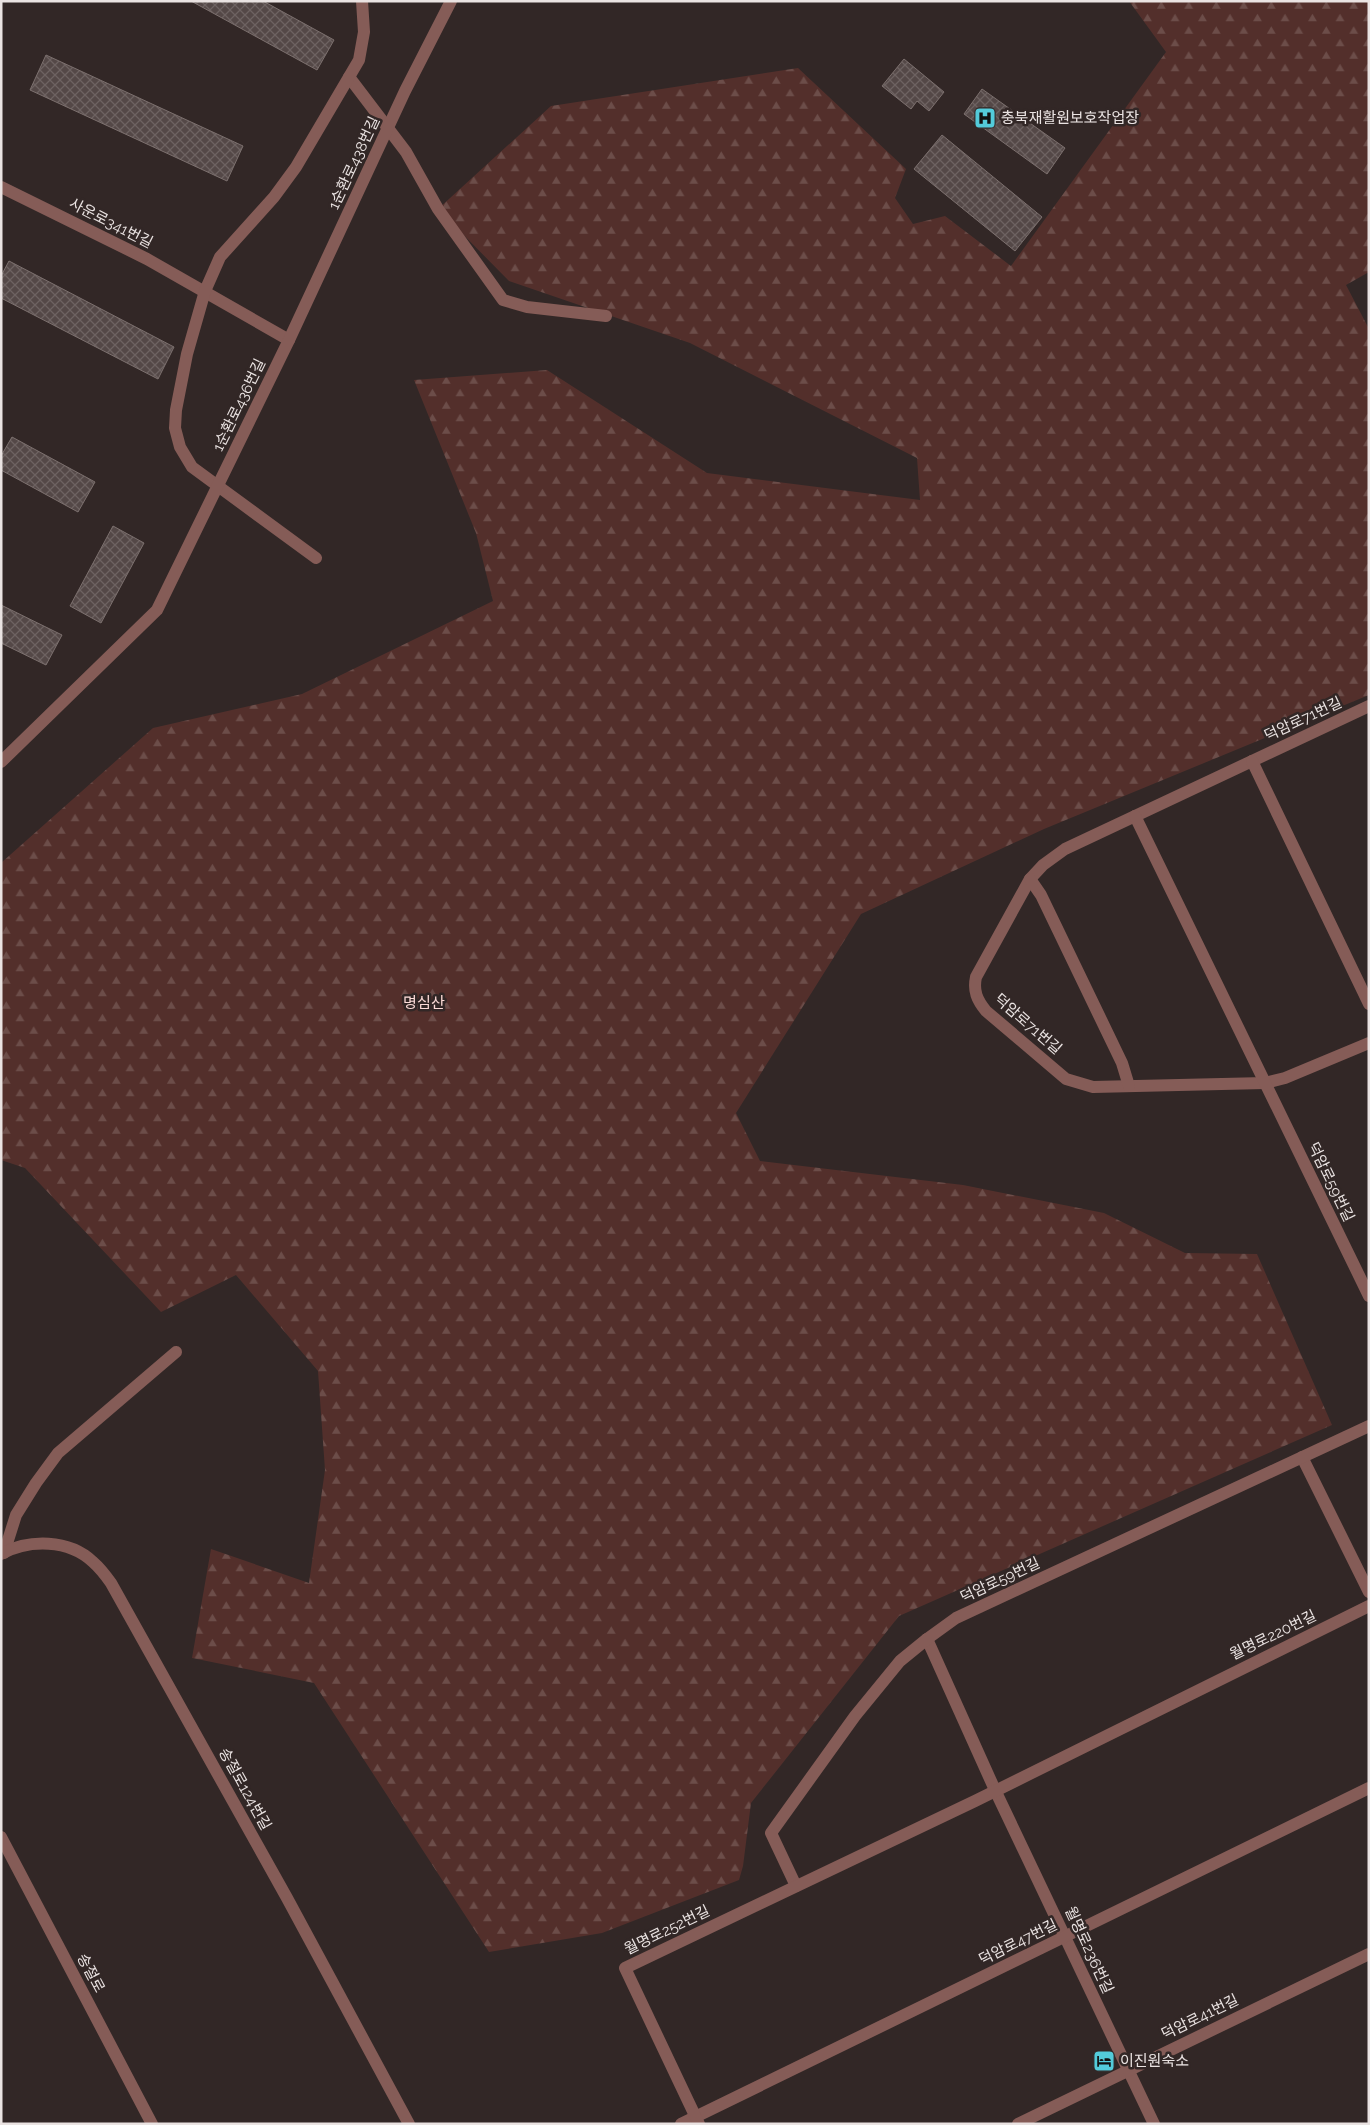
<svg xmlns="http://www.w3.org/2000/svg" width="1370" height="2125" viewBox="0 0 1370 2125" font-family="Raleway,'Noto Sans KR',sans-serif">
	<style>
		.forest { fill: url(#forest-firs) }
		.building { fill: url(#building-cross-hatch); stroke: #7c706e }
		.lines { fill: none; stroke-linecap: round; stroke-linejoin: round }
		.minor { stroke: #855c57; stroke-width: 12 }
		.tertiary { stroke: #855c57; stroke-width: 12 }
		.labels { text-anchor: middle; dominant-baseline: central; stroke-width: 5; stroke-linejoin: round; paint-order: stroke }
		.poi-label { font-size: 15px; fill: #eae3e2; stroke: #322726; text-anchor: start }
		.street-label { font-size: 15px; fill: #eae3e2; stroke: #322726 }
		.park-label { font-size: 15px; fill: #fcdbd7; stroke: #322726 }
	</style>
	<defs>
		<pattern id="forest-firs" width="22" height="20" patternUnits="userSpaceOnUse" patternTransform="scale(1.25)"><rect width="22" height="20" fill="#532f2b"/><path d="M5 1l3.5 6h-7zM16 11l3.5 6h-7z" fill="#6c4d49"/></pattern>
		<pattern id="building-cross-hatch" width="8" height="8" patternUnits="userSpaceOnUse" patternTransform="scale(1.25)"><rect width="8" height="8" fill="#544847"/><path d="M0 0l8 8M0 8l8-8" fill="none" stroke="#6d6261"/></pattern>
	</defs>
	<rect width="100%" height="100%" fill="#322726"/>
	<polygon class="forest" points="1129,1 1369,1 1369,272 1346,285 1369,329 1369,695 1044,829 861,914 736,1113 760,1161 963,1185 1104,1213 1185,1253 1257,1254 1332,1425 899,1616 751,1803 743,1866 739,1880 602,1933 489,1952 314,1683 192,1658 211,1549 309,1583 325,1470 318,1371 236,1275 161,1312 25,1168 1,1160 1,863 153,728 302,694 493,601 476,533 414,380 547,370 707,473 920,500 917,458 690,343 509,281 438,209 551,106 798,68 906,169 895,198 913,224 945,216 1011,266 1166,52"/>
	<g class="building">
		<polygon points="191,1 263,1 334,40 317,70"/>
		<polygon points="46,55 243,146 227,181 30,90"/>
		<polygon points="904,59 944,92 929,111 917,101 911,109 882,86"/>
		<polygon points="982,89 1065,148 1047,174 964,114"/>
		<polygon points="942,135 1042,217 1015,251 914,169"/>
		<polygon points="9,261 174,347 158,379 1,298 1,276"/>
		<polygon points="12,437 95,482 78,512 1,470 1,456"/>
		<polygon points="113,526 144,543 101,623 70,606"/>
		<polygon points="1,605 62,635 46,665 1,643"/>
	</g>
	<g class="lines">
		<g class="minor">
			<polyline points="349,77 406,152 438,209 503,300 527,307 606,316"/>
			<polyline points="1,187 147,259 289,340"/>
			<polyline points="316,558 192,467 180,447 175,428 176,410 187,354 205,291 220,257 274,197 296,167 359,60 364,32 362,1"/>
			<path d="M1369,706L1065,849L1043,865L1030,879L976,977C973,991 977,1000 986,1011L1066,1079L1093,1087L1265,1083L1285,1078L1369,1043"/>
			<polyline points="1252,761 1369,1004"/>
			<polyline points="1,762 157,610 289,340 405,91 451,1"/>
			<polyline points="1135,816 1369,1296"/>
			<polyline points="1030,879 1041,895 1122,1063 1129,1086"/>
			<polyline points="1302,1457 1369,1592"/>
			<polyline points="4,1553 16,1515 36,1483 58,1453 176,1352"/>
			<path d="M1,1554C29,1539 69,1539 93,1562C100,1568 106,1576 111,1583L287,1898L409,2124"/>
			<polyline points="927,1639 995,1790 1154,2124"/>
			<polyline points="796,1886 771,1833 855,1716 900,1661 927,1639 956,1618 1369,1426"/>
			<polyline points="681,2124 1369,1788"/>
			<polyline points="699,2124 625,1968 975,1801 1369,1606"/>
			<polyline points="1018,2124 1369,1954"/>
		</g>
		<polyline class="tertiary" points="1,1837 152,2124"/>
	</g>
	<defs>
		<g id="hospital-square" transform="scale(1.125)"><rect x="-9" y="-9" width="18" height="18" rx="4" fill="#53cbda" stroke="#322726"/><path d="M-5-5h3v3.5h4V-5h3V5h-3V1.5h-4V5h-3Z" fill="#111"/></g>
		<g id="hotel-square" transform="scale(1.125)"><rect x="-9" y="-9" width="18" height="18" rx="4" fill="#53cbda" stroke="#322726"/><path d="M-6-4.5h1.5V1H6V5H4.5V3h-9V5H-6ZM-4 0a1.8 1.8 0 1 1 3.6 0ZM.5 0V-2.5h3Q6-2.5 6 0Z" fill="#111"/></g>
	</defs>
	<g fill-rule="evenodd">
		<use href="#hospital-square" x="985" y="118"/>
		<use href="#hotel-square" x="1104" y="2061"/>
	</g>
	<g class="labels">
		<g class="poi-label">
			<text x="1001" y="118">충북재활원보호작업장</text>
			<text x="1120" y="2061">이진원숙소</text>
		</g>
		<g class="street-label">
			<text transform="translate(354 163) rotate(-65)">1순환로438번길</text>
			<text transform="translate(111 223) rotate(27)">사운로341번길</text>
			<text transform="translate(239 405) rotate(-64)">1순환로436번길</text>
			<text transform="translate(1303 719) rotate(-25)">덕암로71번길</text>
			<text transform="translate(1028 1024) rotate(41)">덕암로71번길</text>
			<text transform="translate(1331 1182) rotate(64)">덕암로59번길</text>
			<text transform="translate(1000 1580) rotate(-25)">덕암로59번길</text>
			<text transform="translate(1273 1635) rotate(-26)">월명로220번길</text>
			<text transform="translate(245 1789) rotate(61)">송절로124번길</text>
			<text transform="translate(667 1930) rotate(-26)">월명로252번길</text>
			<text transform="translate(1018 1942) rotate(-26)">덕암로47번길</text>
			<text transform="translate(1089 1950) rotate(65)">월명로236번길</text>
			<text transform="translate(91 1973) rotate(62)">송절로</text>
			<text transform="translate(1200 2017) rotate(-26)">덕암로41번길</text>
		</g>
		<g class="park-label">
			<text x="424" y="1003">명심산</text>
		</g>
	</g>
	<rect width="1370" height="2125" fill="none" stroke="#eae3e2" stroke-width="5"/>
</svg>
